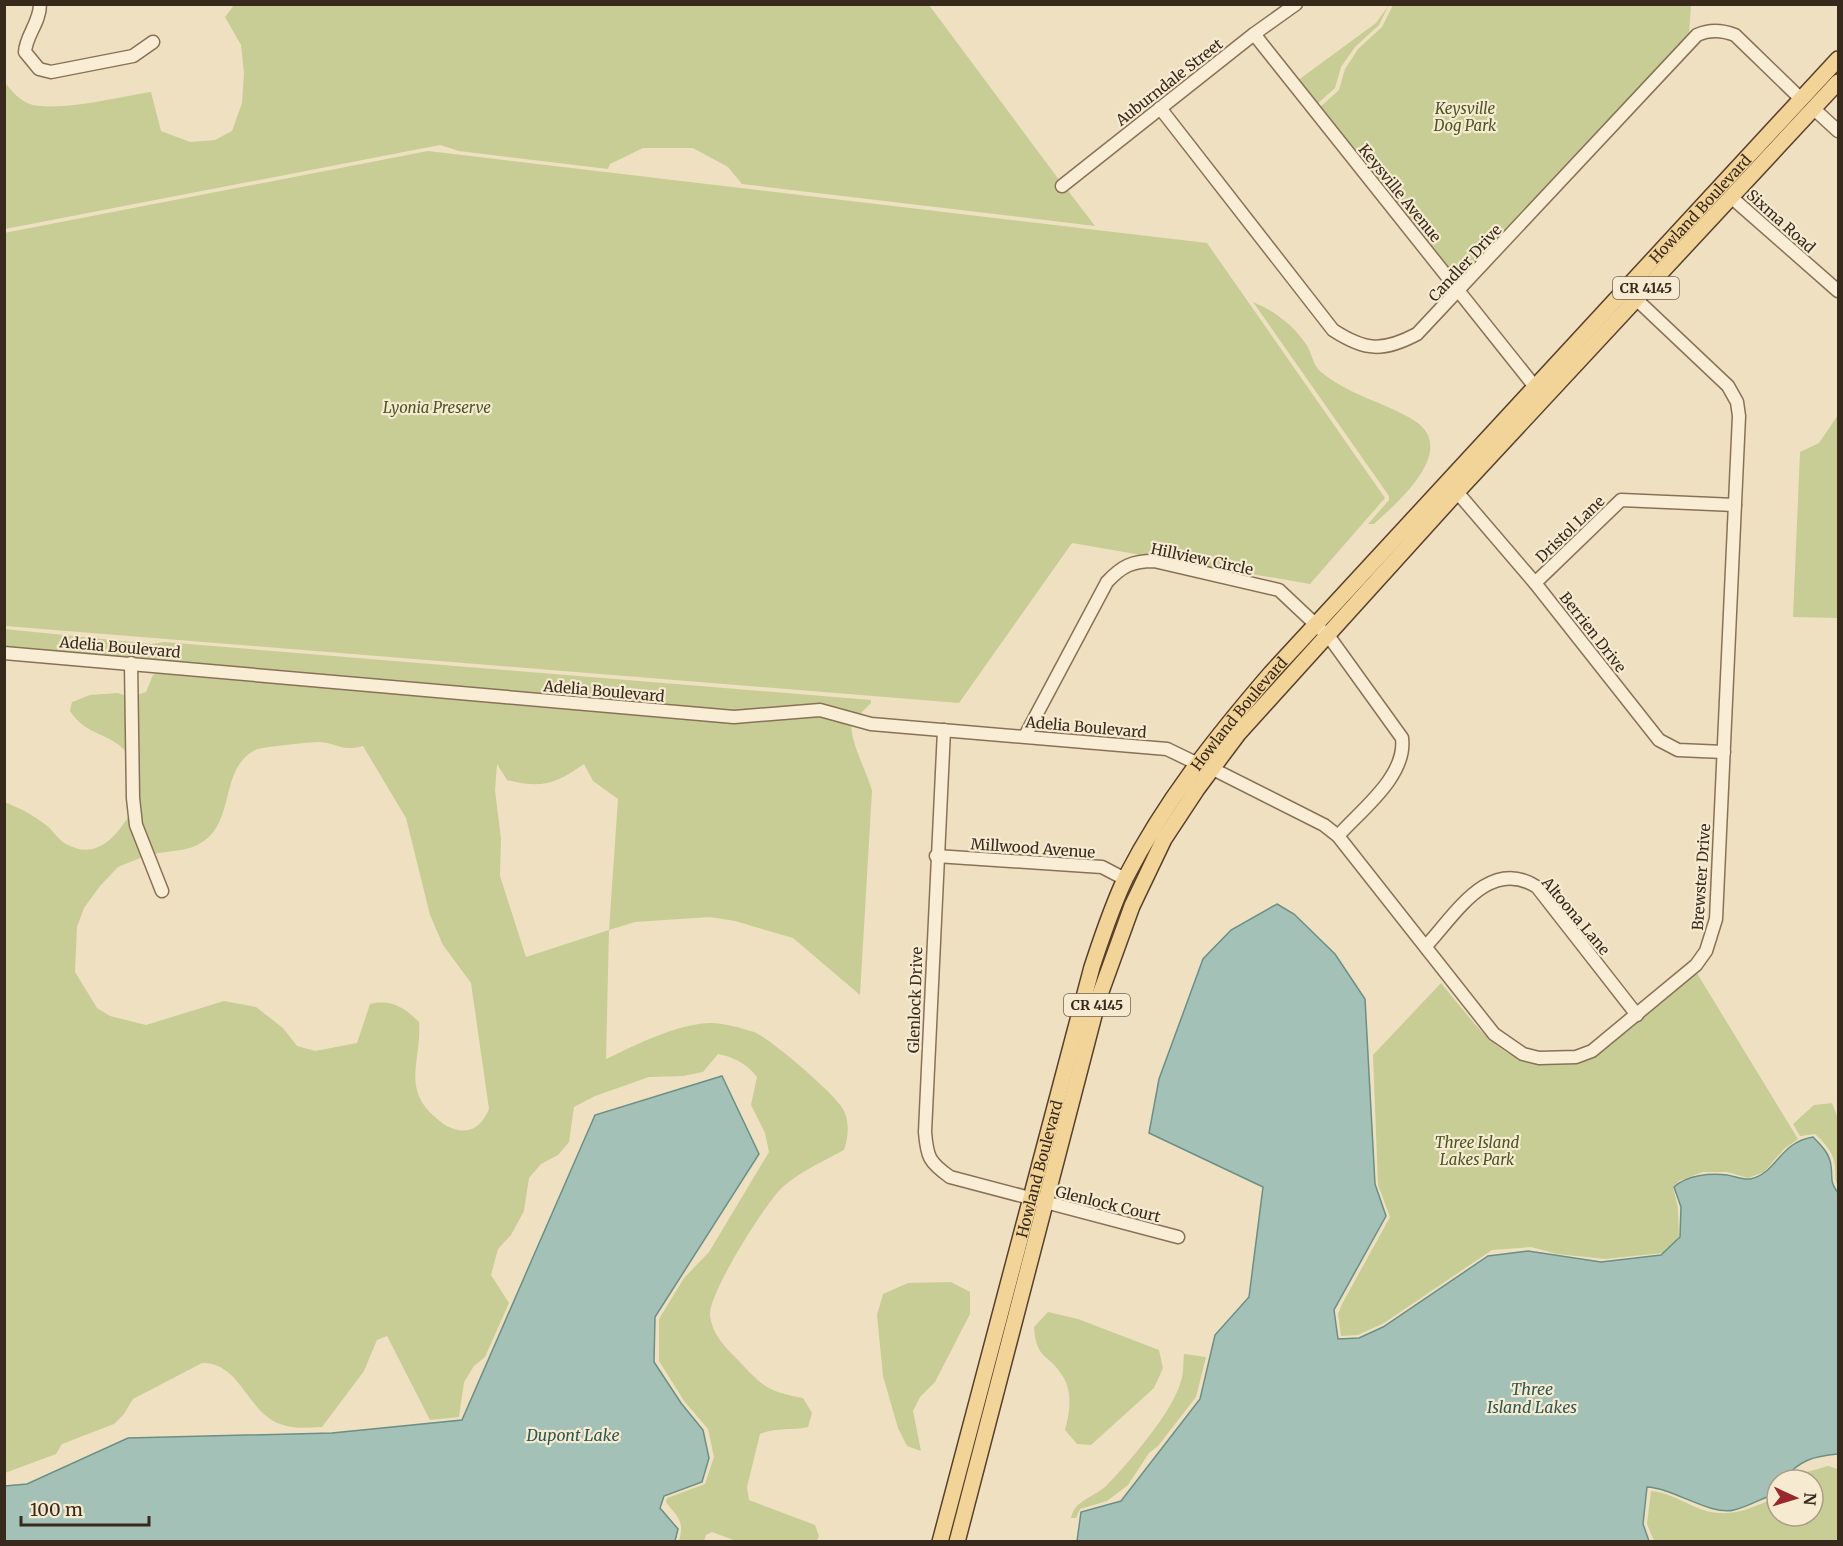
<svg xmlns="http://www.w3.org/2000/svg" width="1843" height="1546" viewBox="0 0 1843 1546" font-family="Merriweather,serif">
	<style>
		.green { fill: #c8cd95; fill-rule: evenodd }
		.water { fill: #a4c1b8; stroke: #6b8f85; stroke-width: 1.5 }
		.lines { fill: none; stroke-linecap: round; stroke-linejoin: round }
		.minor-casing { stroke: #897158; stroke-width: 15 }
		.major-casing { stroke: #563f2d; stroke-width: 18 }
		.minor { stroke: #f9edd5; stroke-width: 12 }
		.major { stroke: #f3d498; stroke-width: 15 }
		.labels { text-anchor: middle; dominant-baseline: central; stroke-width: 4.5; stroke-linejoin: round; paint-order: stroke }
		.shield { fill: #f6ead1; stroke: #716353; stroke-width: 1.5 }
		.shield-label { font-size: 14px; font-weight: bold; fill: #38291d }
		.street-label { font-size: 15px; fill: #38291d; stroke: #f6ead1 }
		.park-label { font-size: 15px; font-style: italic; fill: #495523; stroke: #f6ead1 }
		.water-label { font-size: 16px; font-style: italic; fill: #2c5854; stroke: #f6ead1 }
	</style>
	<rect width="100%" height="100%" fill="#efe0c1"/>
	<g class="green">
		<path d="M234,5H929L1060,181L1055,186L1061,192L1066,188L1095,226L742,184L728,167L693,148H643L610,164L608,169L459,151L440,145L5,229L4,81C11,91 21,102 33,105C65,111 118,97 151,92L161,131L190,142L215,140L232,131L242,103L244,73L241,45L225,17Z"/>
		<polygon points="1389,5 1379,25 1355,47 1341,67 1335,88 1316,105 1297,81 1376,23"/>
		<polygon points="1393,5 1691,5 1689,34 1465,278 1452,277 1318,109 1339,90 1345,69 1358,49 1382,27"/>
		<polygon points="428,151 1207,243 1385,498 1310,584 1072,543 959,703 5,626 4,233"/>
		<path d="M1253,302C1275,311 1293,325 1306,344C1312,353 1313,366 1321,372C1350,396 1385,402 1415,421C1459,450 1397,503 1374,524H1368L1389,500V496Z"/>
		<polygon points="1838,415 1838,618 1793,617 1800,452 1819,443"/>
		<path d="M5,629L152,644L164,642L871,700V703C866,709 855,717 852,724C848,737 869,777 872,791L860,995L793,938L735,921L710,917L635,922L609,930L606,1059C638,1044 674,1025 709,1023C721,1022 742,1028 754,1032C771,1039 830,1090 841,1106C850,1118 849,1136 844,1150C824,1161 803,1170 785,1185C768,1198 708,1294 710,1315C712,1334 725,1347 738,1360C762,1386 768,1392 803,1398L812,1413L808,1427C791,1431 776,1427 760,1434L747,1487L749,1500L815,1525L819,1536L817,1541H736L712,1532L706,1535L704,1541H679C685,1520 677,1517 666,1502L667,1498L705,1484L714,1457L708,1429L684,1401L659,1361V1319L684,1278L709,1252L769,1152L765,1133L751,1105L757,1077C747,1064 734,1057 718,1054L703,1072L683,1076L649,1077L595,1096L574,1107L569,1142L558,1155L541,1164L529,1178L524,1211L511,1235L498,1249L491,1275L509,1303L485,1357L474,1366L464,1382L459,1417L430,1420L387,1336L377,1340L364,1371L322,1427C308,1428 293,1429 280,1424C247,1412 240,1362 202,1363L133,1399L124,1414L114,1424L62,1444L56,1454L5,1473L4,802C20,808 33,815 46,825C53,830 58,840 66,844C96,861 116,837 130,814L145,856L118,867L100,886L84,908L77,927L75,972L97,1008L110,1016L146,1025L224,1001L256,1007L283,1028L297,1046L315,1051L357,1043L370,1004C391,999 404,1007 419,1022C422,1059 401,1088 435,1117C443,1124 448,1128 458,1130C474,1133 483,1123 489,1109L471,983L443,945L430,915L406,818L363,746C340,752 338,743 319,742C311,742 260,747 255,750C217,770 238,828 195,846C184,851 167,851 154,854L141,824L138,798L137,695L146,692L153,675L164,670L5,649ZM497,764L507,780C542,789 555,784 584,764L593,781L618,799L609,930L526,957L500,876L501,839L495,790Z"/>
		<path d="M118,693L127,696L129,755C110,731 88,738 70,711L72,702L90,695Z"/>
		<path d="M1695,970L1798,1139L1784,1149L1764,1172L1748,1178L1727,1172H1703L1679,1181L1673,1187L1678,1208L1679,1238L1663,1253L1605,1259L1557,1254L1531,1247L1492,1250L1384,1323L1358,1335L1341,1336L1338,1314L1342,1304L1390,1217L1378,1185L1373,1055L1441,983C1481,1030 1505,1077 1575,1060Z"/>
		<path d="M1832,1103L1838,1118V1186C1834,1179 1836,1175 1835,1167C1835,1154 1824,1142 1815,1134L1800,1136L1793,1124L1814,1105Z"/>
		<polygon points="951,1282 970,1292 970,1314 935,1382 920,1397 913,1411 921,1451 907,1446 898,1428 883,1376 877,1315 883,1294 908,1283"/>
		<path d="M1048,1312L1078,1319L1159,1350L1163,1368L1154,1388L1091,1445L1077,1444L1065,1430C1070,1412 1073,1391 1062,1375C1048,1353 1036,1360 1034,1327Z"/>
		<path d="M1184,1354L1206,1357L1196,1397L1158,1446L1149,1453L1128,1485L1107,1501L1080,1509L1076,1518H1071C1075,1499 1094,1498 1107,1485C1130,1461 1172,1413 1181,1381C1184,1373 1183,1362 1184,1354Z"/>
		<path d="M1828,1466L1838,1469V1541H1654L1647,1524L1651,1491C1665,1492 1678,1499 1691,1505C1724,1521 1745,1511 1777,1497V1516H1813V1480H1796L1800,1474Z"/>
	</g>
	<g class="water">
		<path d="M1277,904L1294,914L1335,954L1365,999L1375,1184L1386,1216L1334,1310L1338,1339L1359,1338L1383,1327L1488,1256L1528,1251L1601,1262L1661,1255L1680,1237L1681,1207L1674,1187C1687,1175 1710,1173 1727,1175C1734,1176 1742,1180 1750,1179C1778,1173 1778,1143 1813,1137C1821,1145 1830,1154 1831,1166C1833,1180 1829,1180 1838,1193V1454C1815,1456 1798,1460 1784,1480H1777L1774,1494C1761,1499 1747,1507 1734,1510C1711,1516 1673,1488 1647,1487L1643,1524L1649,1541H1077L1081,1512L1121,1501L1200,1399L1215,1335L1249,1297L1263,1187L1149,1133L1159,1079L1203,959L1231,930Z"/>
		<polygon points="722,1076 759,1154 655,1317 654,1362 681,1403 703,1430 709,1458 702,1482 664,1496 660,1508 678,1529 675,1541 5,1541 5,1486 27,1484 128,1438 332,1433 462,1420 595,1115"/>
	</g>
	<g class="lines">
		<g class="minor-casing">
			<g id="minor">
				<path d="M40,4C40,23 26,35 25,52L39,69L51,72L133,56L153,42"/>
				<polyline points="1254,34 1539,392"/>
				<path d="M1160,108L1333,330C1365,351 1383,352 1417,334L1697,35C1710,29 1722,30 1735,35L1801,99"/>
				<polyline points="1814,109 1838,131"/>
				<polyline points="1062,186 1254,34 1296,4"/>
				<polyline points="1731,197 1838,291"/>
				<polyline points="1457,492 1535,583 1659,740 1678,750 1724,752"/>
				<polyline points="1535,583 1621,500 1735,505"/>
				<polyline points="4,653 734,717 820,710 871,724 1167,749 1196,763"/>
				<polyline points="131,663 133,798 136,825 162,891"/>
				<path d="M944,730L925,1132C927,1157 929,1162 950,1177L1178,1237"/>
				<path d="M1025,736L1107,582C1122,566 1132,561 1154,561L1279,590L1330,638L1402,738C1407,776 1361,810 1338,836"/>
				<polyline points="1211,768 1324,825 1338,836 1494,1034 1523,1054 1539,1058 1576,1057 1592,1051 1696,965 1706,951 1716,919 1739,416 1737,402 1728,386 1636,299"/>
				<polyline points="936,856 1102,867 1125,879"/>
				<path d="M1426,946C1455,915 1489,856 1537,887L1637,1015"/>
			</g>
		</g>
		<g class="major-casing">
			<g id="major">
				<path id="s1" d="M940,1542L1092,967C1102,937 1112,906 1126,877C1165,801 1216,737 1271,673L1838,59"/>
				<polyline points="957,1542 1098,1000 1132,906 1164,839 1197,789 1238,734 1457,492 1838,82"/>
			</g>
		</g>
		<use href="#minor" class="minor"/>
		<use href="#major" class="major"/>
	</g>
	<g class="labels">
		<g class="shield">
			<rect x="1613" y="277" width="66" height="22" rx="4.5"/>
			<rect x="1064" y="994" width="66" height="22" rx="4.5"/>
		</g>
		<g class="shield-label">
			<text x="1646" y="288">CR 4145</text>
			<text x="1097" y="1005">CR 4145</text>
		</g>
		<g class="street-label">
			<text transform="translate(1169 82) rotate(-38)">Auburndale Street</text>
			<text transform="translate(1400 193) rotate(51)">Keysville Avenue</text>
			<text stroke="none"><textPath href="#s1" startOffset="1574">Howland Boulevard</textPath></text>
			<text transform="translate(1781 221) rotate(42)">Sixma Road</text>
			<text transform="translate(1465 263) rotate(-47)">Candler Drive</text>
			<text transform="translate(1570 529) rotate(-44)">Dristol Lane</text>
			<text transform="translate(1202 559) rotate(12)">Hillview Circle</text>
			<text transform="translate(1593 632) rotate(52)">Berrien Drive</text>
			<text transform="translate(120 647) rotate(5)">Adelia Boulevard</text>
			<text transform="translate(604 691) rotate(5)">Adelia Boulevard</text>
			<text stroke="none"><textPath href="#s1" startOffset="890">Howland Boulevard</textPath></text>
			<text transform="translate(1086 727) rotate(5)">Adelia Boulevard</text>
			<text transform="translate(1033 848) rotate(4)">Millwood Avenue</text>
			<text transform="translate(1701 877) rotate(-86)">Brewster Drive</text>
			<text transform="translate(1576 916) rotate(50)">Altoona Lane</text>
			<text transform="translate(915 1000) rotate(-88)">Glenlock Drive</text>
			<text stroke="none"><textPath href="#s1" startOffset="386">Howland Boulevard</textPath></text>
			<text transform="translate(1108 1204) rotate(14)">Glenlock Court</text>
		</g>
		<g class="park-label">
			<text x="1465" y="108">Keysville<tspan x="1465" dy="17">Dog Park</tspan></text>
			<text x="437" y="407">Lyonia Preserve</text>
			<text x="1477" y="1142">Three Island<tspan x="1477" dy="17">Lakes Park</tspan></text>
		</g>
		<g class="water-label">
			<text x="1532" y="1389">Three<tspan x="1532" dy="18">Island Lakes</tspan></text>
			<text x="573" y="1435">Dupont Lake</text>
		</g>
	</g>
	<rect width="1843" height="1546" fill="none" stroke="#38291d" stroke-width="12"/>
	<g transform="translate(1795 1498) rotate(94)"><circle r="28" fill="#f6ead1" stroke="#aa9d89" stroke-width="1.5"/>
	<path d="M0-4.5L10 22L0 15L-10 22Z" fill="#99272b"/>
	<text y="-9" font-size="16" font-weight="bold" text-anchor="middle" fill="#38291d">N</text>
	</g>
	<path d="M21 1516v9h128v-9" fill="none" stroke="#38291d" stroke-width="3"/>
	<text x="30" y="1516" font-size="18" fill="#38291d" stroke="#f6ead1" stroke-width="4.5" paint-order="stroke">100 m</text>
</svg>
